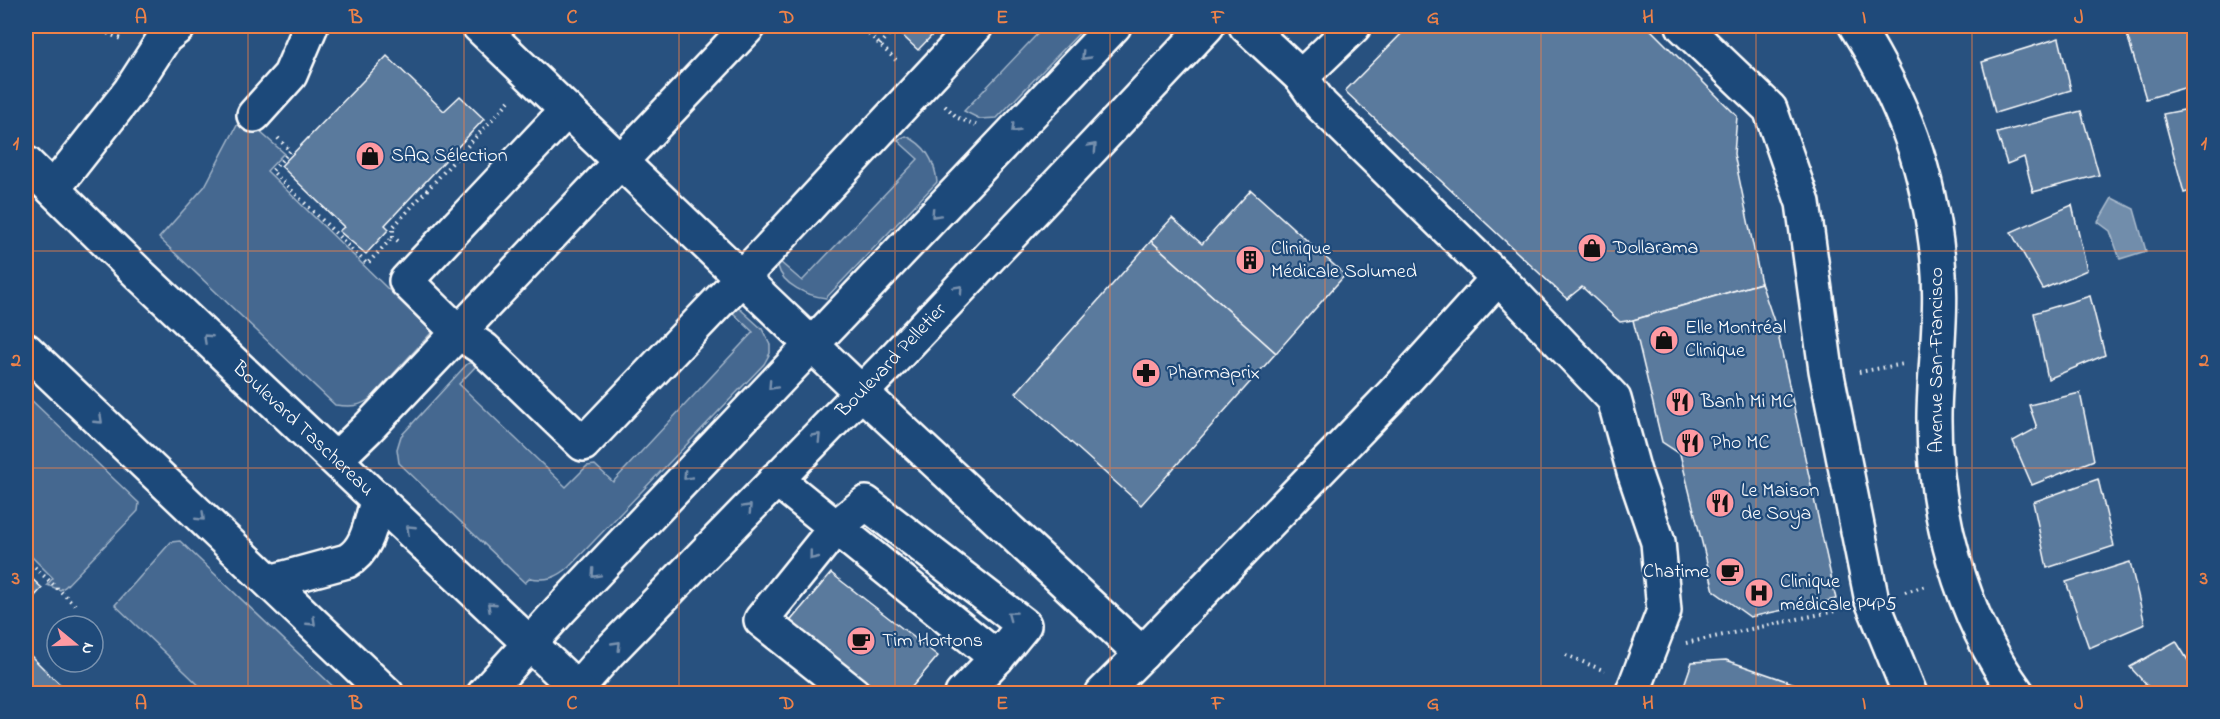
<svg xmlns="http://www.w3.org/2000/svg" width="2220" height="719" viewBox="0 0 2220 719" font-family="'Indie Flower',sans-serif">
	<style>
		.green { fill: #446890; stroke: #a2b4c8; stroke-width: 1.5 }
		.water { fill: #718dab; stroke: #aabbcd; stroke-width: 1.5 }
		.building { fill: #5a7a9d; stroke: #fff; stroke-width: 1.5 }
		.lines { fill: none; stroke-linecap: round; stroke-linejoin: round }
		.minor-casing { stroke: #fff; stroke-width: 38 }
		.major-casing { stroke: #fff; stroke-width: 38 }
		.path { stroke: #fff; stroke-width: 4; stroke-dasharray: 1.5 4.5; stroke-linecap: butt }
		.minor { stroke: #1f4a7a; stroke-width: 33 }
		.major { stroke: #1f4a7a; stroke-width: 33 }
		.oneway { stroke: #7992af }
		.grid { fill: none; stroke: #ee8249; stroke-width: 1.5; stroke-opacity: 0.55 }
		.labels { text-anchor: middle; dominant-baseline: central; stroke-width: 4.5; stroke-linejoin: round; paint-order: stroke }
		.poi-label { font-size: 20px; fill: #fff; stroke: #1f4a7a; text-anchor: start }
		.street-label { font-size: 20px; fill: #fff; stroke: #1f4a7a }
		.neatline { fill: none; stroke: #ee8249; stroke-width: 2 }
		.grid-label { font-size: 20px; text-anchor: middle; font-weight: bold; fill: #ee8249 }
	</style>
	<rect width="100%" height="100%" fill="#28517f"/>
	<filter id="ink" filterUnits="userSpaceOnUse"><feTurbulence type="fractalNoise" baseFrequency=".0167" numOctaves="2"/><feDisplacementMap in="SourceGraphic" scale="12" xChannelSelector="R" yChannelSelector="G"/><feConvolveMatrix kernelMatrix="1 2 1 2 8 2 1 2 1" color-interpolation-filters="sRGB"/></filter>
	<g filter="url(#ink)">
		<g class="green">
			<polygon points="1045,26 1086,26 997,118 980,119 964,111"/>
			<path d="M242,116L284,153L267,171L432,332L372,397C360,407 351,407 335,405L159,238L205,186Z"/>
			<path d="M906,136C926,145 935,162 937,182L826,298C808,296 782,285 778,266L780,262L802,281L918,159L897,140Z"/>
			<path d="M739,308L762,329L770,345V353L764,364L569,567C557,578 546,581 530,578L525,583L399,463L397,449L401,436L467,364L473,361L478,364L459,384L566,487L587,466L595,465L613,482L753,332L732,312Z"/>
			<polygon points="26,395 139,503 138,511 65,587 60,590 47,585 53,578 26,551"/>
			<polygon points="180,541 340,693 207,693 115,605 171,542"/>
		</g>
		<polygon class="water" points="2112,198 2134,209 2146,251 2120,259 2110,231 2098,222"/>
		<g class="building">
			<polygon points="892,26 941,26 918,50"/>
			<polygon points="1409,26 1647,26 1737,116 1734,154 1761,283 1633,320 1620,322 1582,287 1567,299 1345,91"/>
			<polygon points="2152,26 2194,26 2194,48 2192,49 2194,60 2194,85 2146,99 2126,31"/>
			<polygon points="2059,38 2071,90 1995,113 1982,62"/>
			<polygon points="387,56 444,111 460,96 484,119 385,225 389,229 366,254 339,231 344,227 281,166"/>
			<polygon points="2194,108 2194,190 2184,193 2163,114"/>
			<polygon points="2081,111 2099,175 2033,192 2024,157 2007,164 1997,133"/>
			<polygon points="1251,190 1345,275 1276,353 1151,241 1172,218 1202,244"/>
			<polygon points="2072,205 2087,270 2043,289 2011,232"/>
			<polygon points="1151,241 1276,353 1141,505 1016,393"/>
			<polygon points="1761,283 1777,330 1836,599 1750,617 1714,591 1680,454 1662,442 1633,320"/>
			<polygon points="2090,296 2105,355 2048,379 2034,313"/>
			<polygon points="2080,393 2094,460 2032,485 2013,441 2037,428 2029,405"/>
			<polygon points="2098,479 2114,546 2047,568 2033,502"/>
			<polygon points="2130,562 2145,624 2089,648 2066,582"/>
			<polygon points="26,573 42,588 26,606"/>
			<polygon points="831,573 938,656 906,694 869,694 786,626"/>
			<polygon points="2176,641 2194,670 2194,694 2149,694 2153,692 2130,667"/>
			<polygon points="26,651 50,675 71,694 26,694"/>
			<polygon points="1726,660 1824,694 1681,694 1692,662"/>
		</g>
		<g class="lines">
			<g class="minor-casing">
				<g id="minor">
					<polyline points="479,26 861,392 1142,654"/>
					<polyline points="1246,26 1301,77 1321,105 1511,291 1614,399 1634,472 1658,542 1664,611 1632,694"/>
					<polyline points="1683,26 1770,109 1803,203 1826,370 1872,601 1910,694"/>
					<path d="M1856,26C1903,101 1929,170 1938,260C1943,312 1935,362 1934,414C1933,510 1960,615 2018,694"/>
					<polyline points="1301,77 1354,26"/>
					<polyline points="567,110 406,281 458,332 484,349 583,444 768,250 976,26"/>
					<polyline points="254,115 290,75 311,26"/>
					<polyline points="53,189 130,91 165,37 179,26"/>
					<polyline points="336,459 368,428 749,26"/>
					<polyline points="776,479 997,658 962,694"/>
					<polyline points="484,694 560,610 1114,26"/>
					<path id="s1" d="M572,694L608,653L887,366L1207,26"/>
					<polyline points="854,694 761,620 836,527 866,503 1024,625 997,658"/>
					<polyline points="1102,694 1142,654 1392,395 1498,278"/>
				</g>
			</g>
			<g class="major-casing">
				<g id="major">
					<path id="s2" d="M26,163L138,273L583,694"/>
					<polyline points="26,350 387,694"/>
					<path d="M270,582L347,561C369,549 371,520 378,498"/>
				</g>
			</g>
			<g class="path">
				<polyline points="91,26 123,40"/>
				<polyline points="860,26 898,62"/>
				<polyline points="880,45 894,28"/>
				<polyline points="945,106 958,118 976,125"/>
				<polyline points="278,138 290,151 272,171 367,264 393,237"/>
				<polyline points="398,241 393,237 393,227 509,101"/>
				<polyline points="1859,372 1904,364"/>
				<polyline points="26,559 75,605"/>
				<polyline points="1905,592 1926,586"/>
				<polyline points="1686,643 1835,611"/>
				<polyline points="1566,655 1605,671"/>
			</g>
			<use href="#minor" class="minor"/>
			<use href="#major" class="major"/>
		</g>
		<defs><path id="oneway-chevron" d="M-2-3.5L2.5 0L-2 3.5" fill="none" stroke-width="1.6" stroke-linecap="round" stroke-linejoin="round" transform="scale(1.5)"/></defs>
		<g class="oneway">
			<use href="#oneway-chevron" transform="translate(1085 56) rotate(134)"/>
			<use href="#oneway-chevron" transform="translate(1015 129) rotate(134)"/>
			<use href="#oneway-chevron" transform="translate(1093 147) rotate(-47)"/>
			<use href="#oneway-chevron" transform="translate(935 214) rotate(133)"/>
			<use href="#oneway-chevron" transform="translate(959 289) rotate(-47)"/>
			<use href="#oneway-chevron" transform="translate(207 338) rotate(-137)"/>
			<use href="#oneway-chevron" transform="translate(772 386) rotate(133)"/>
			<use href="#oneway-chevron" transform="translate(99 420) rotate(43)"/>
			<use href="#oneway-chevron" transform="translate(817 437) rotate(-46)"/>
			<use href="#oneway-chevron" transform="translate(687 476) rotate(133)"/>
			<use href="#oneway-chevron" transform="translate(748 508) rotate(-46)"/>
			<use href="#oneway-chevron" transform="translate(201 517) rotate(44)"/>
			<use href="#oneway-chevron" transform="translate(410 529) rotate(-136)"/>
			<use href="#oneway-chevron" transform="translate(813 556) rotate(129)"/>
			<use href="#oneway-chevron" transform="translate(595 574) rotate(133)"/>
			<use href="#oneway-chevron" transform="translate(491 606) rotate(-137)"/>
			<use href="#oneway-chevron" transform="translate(1011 615) rotate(-143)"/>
			<use href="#oneway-chevron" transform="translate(312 622) rotate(43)"/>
			<use href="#oneway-chevron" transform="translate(617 645) rotate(-46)"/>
		</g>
	</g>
	<path class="grid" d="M248,26V694M464,26V694M679,26V694M895,26V694M1110,26V694M1325,26V694M1541,26V694M1756,26V694M1972,26V694M26,251H2194M26,468H2194"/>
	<defs>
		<g id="shop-disc" transform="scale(1.5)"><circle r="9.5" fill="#ff9aa2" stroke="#1f4a7a"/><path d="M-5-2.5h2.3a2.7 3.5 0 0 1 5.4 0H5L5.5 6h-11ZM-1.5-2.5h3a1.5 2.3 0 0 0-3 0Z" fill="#111"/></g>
		<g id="building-disc" transform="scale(1.5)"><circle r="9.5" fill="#ff9aa2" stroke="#1f4a7a"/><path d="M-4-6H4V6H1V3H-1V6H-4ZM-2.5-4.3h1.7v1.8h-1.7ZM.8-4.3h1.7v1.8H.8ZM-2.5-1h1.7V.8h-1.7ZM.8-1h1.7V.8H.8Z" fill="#111"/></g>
		<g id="pharmacy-disc" transform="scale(1.5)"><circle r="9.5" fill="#ff9aa2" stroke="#1f4a7a"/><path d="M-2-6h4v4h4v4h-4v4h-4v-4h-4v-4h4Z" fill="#111"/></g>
		<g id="restaurant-disc" transform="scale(1.5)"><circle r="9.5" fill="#ff9aa2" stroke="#1f4a7a"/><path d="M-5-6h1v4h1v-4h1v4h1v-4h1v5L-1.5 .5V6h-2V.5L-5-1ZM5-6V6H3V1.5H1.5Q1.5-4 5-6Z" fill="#111"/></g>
		<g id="cafe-disc" transform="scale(1.5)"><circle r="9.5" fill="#ff9aa2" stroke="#1f4a7a"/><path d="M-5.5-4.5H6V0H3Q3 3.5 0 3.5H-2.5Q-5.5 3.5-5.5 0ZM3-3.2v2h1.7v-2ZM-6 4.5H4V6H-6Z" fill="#111"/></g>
		<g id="hospital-disc" transform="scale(1.5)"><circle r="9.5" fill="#ff9aa2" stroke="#1f4a7a"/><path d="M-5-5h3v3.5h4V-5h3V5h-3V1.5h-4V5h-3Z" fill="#111"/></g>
	</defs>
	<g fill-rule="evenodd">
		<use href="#shop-disc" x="370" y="156"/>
		<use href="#shop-disc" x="1592" y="248"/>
		<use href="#building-disc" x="1250" y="260"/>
		<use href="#shop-disc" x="1664" y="340"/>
		<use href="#pharmacy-disc" x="1146" y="373"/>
		<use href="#restaurant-disc" x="1680" y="402"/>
		<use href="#restaurant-disc" x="1690" y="443"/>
		<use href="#restaurant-disc" x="1720" y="503"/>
		<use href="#cafe-disc" x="1730" y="572"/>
		<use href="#hospital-disc" x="1759" y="593"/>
		<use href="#cafe-disc" x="861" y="641"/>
	</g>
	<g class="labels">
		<g class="poi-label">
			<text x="391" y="156">SAQ Sélection</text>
			<text x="1613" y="248">Dollarama</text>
			<text x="1271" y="249">Clinique<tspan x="1271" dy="23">Médicale Solumed</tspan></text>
			<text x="1685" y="328">Elle Montréal<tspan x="1685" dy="23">Clinique</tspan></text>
			<text x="1167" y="373">Pharmaprix</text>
			<text x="1701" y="402">Banh Mi MC</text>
			<text x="1711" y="443">Pho MC</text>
			<text x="1741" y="491">Le Maison<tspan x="1741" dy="23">de Soya</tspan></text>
			<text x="1709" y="572" text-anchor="end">Chatime</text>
			<text x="1780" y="582">Clinique<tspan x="1780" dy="23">médicale P4P5</tspan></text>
			<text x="882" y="641">Tim Hortons</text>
		</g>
		<g class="street-label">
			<text stroke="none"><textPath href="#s1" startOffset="462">Boulevard Pelletier</textPath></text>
			<text transform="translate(1937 360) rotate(-90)">Avenue San-Francisco</text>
			<text stroke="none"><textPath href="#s2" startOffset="384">Boulevard Taschereau</textPath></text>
		</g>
	</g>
	<rect width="2220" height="719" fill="none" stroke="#1f4a7a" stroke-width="66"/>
	<g transform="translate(75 644) rotate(109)"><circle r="28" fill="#1f4a7a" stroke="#7992af" stroke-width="1.5"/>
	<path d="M0-4.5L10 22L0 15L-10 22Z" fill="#ff9aa2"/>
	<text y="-9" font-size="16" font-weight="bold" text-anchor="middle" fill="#ffffff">N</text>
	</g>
	<rect x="33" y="33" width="2154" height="653" class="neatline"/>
	<g class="grid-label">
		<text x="141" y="23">A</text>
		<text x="356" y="23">B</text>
		<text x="572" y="23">C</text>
		<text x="787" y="23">D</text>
		<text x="1002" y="23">E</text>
		<text x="1218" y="23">F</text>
		<text x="1433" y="23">G</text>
		<text x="1648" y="23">H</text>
		<text x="1864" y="23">I</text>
		<text x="2079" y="23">J</text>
		<text x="16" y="149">1</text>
		<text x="2204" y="149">1</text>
		<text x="16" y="366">2</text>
		<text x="2204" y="366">2</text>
		<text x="16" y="584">3</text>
		<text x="2204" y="584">3</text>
		<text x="141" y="709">A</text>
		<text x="356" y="709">B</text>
		<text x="572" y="709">C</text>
		<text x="787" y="709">D</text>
		<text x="1002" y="709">E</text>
		<text x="1218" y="709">F</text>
		<text x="1433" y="709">G</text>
		<text x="1648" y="709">H</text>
		<text x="1864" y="709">I</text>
		<text x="2079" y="709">J</text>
	</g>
</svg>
